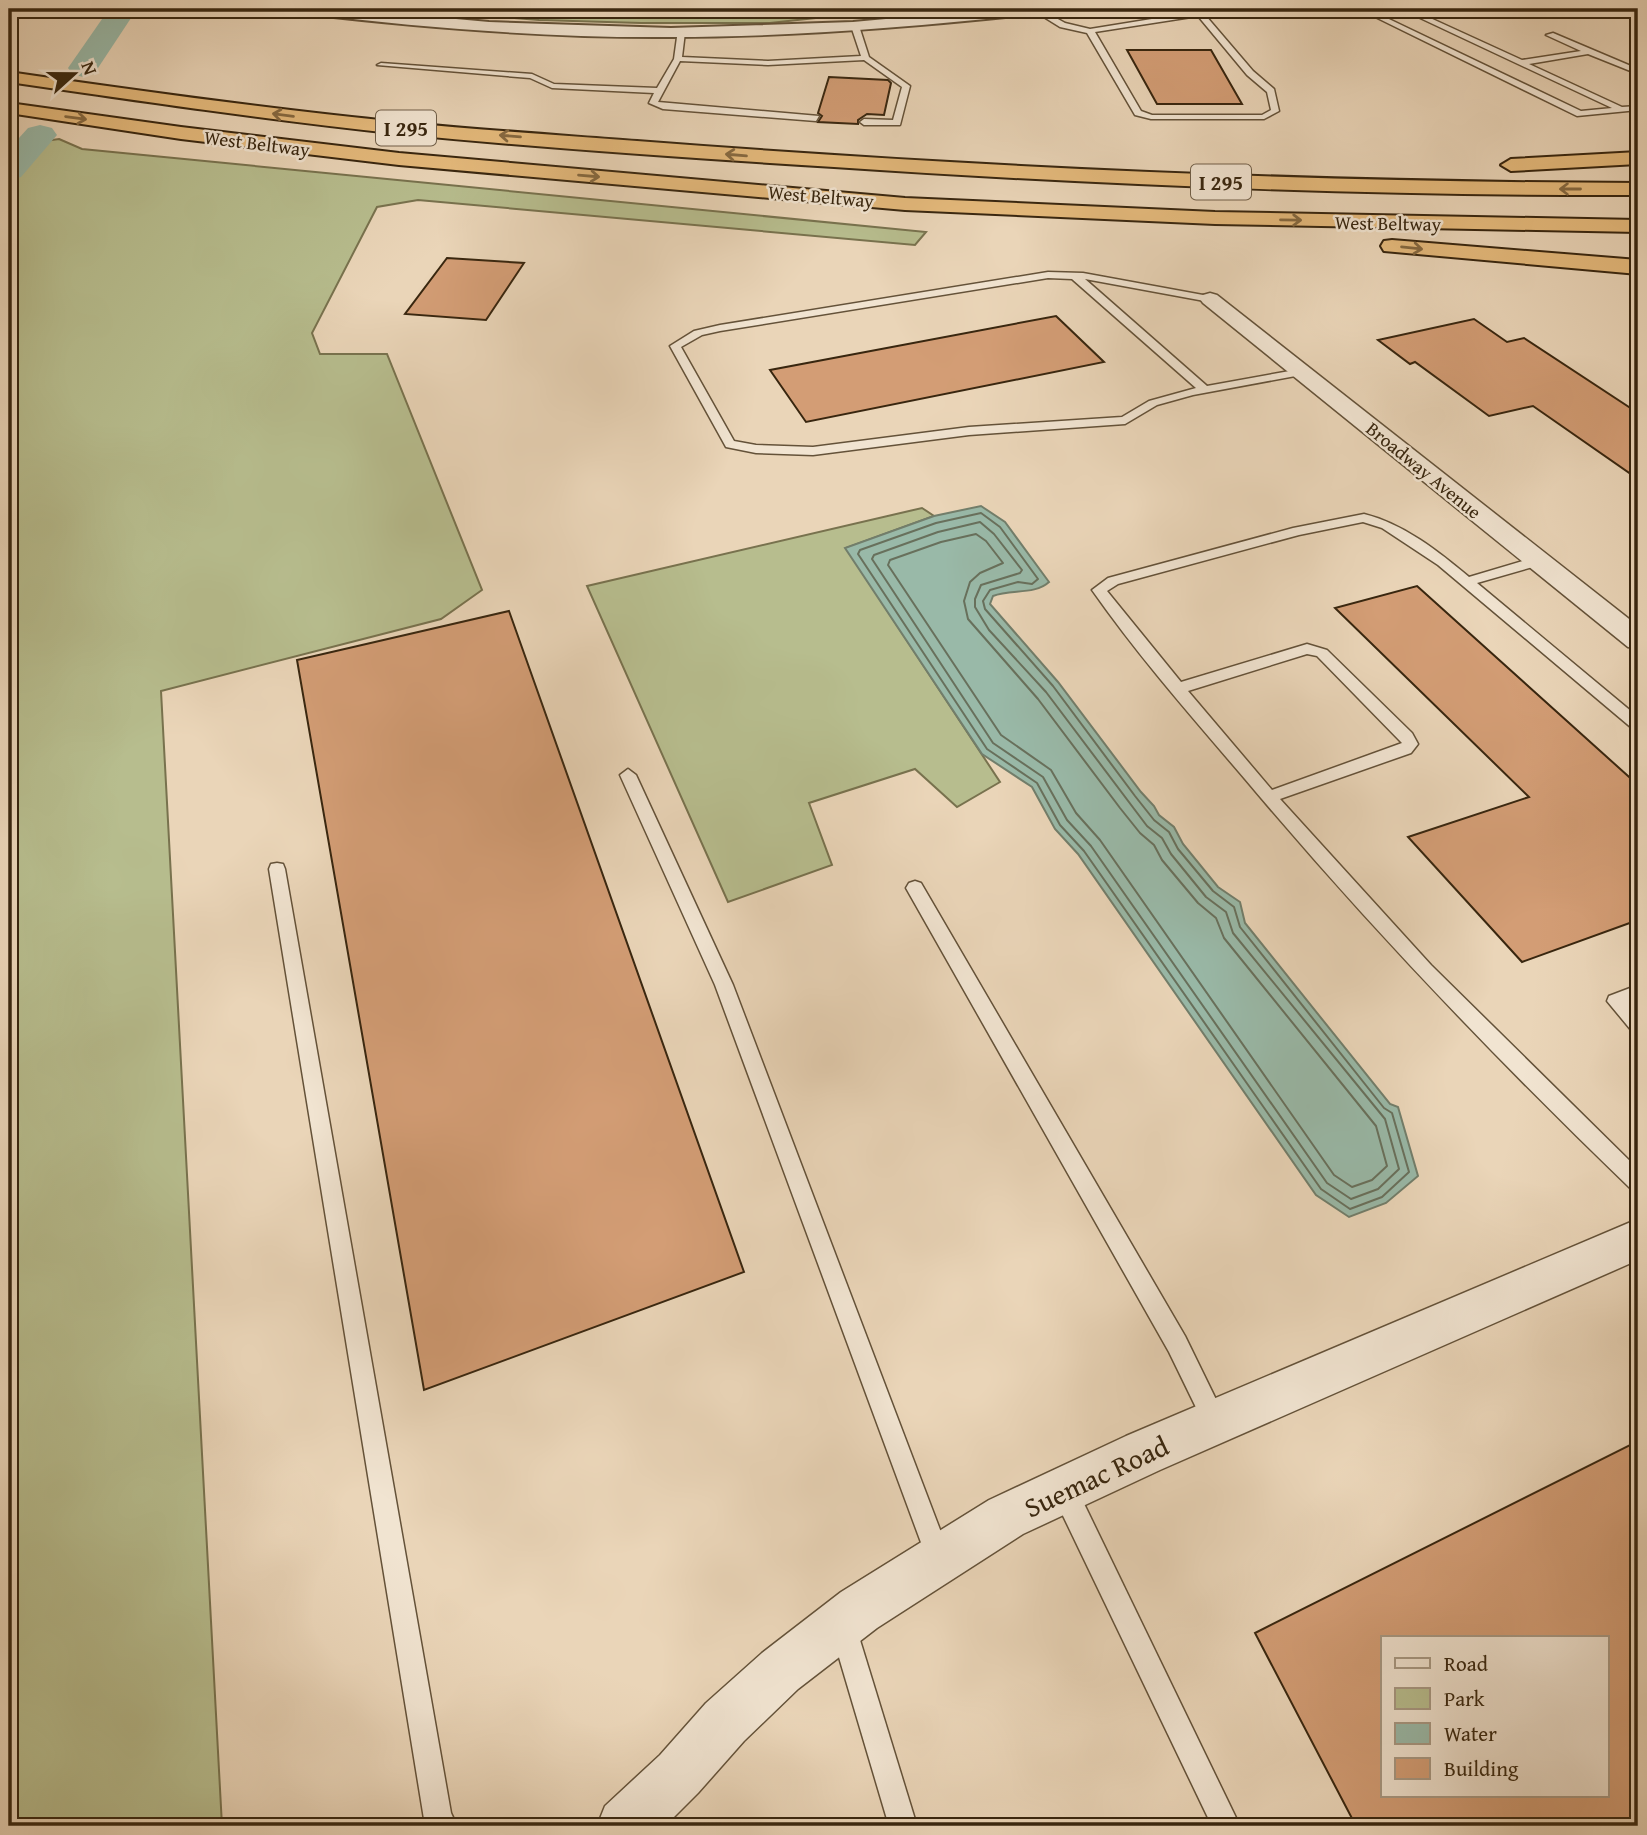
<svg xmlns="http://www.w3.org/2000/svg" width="1647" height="1835" viewBox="0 0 1647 1835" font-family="'Gentium Book Plus',serif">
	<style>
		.green { fill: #b7bd8e; stroke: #78724e; stroke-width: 2 }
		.water { fill: #99b9a8; stroke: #727e6b; stroke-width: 2 }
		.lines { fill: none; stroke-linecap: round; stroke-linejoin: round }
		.shore { stroke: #68705c; stroke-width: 2 }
		.river { fill: #99b9a8; fill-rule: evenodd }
		.building { fill: #d39d75; stroke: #38260f; stroke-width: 2; fill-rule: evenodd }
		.service-casing { stroke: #645239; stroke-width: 3 }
		.minor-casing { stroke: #645239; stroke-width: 3 }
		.tertiary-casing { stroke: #645239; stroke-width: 4 }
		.motorway-casing { stroke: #38260f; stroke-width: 4 }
		.service { fill: #f1e4d1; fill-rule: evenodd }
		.minor { fill: #f1e4d1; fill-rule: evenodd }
		.tertiary { fill: #f1e4d1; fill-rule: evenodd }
		.motorway { fill: #e5ba7c; fill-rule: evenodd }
		.oneway { stroke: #866940 }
		.labels { text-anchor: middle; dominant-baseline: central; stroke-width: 5; stroke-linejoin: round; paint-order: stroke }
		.far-street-label { font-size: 19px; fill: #38260f; stroke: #f1e4d1 }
		.shield { fill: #f1e4d1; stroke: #705f49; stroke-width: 2 }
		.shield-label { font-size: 21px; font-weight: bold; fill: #38260f }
		.near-street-label { font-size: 28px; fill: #38260f; stroke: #f1e4d1 }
	</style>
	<rect width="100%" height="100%" fill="#ead5b8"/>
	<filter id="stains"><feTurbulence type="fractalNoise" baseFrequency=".00286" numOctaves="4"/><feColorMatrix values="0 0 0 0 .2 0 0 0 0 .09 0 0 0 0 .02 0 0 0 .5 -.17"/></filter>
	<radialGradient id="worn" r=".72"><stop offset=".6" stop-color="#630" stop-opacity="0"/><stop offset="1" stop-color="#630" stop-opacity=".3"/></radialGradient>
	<g class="green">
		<polygon points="397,9 844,9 852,14 770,23 641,23 539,20"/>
		<polygon points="59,139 82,149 926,232 915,245 418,200 377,207 312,333 320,354 387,354 482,590 441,619 161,691 222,1826 9,1826 9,146"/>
		<polygon points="922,508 934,516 846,548 1000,782 957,807 915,769 809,803 832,865 728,902 587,586"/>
	</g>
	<path class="water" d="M981,506L1005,522L1049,582C1035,595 1011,589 993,596L990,604L1058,682L1141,792L1154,806L1159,815L1174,827L1183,844L1218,887L1240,902L1245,923L1390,1104L1398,1107L1418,1176L1386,1203L1349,1217L1316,1195L1078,854L1055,829L1032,787L982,754L845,548L934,516Z"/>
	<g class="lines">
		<g class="shore">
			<polygon points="981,513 1000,527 1038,579 1032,584 1018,582 990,590 983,601 985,609 1053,686 1135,796 1154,820 1169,832 1178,849 1213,891 1234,907 1240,927 1384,1108 1392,1113 1409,1172 1382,1197 1350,1209 1321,1189 1084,851 1060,825 1037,783 987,749 858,554 860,550 936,523"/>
			<polygon points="980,522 994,534 1022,570 1020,573 981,585 975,599 975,607 989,630 1046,692 1147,826 1162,838 1171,854 1206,897 1226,912 1233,933 1385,1119 1399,1169 1378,1189 1351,1199 1327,1183 1091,846 1067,820 1043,777 993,743 872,559 874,555 938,532"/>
			<polygon points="976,534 986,541 1003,563 980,573 970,582 964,601 968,619 1038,699 1120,808 1140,833 1154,845 1162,860 1198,903 1216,918 1224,938 1376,1126 1387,1166 1372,1180 1352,1187 1334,1175 1100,840 1076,813 1051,770 1001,735 888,565 890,560 941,542"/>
		</g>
		<g class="river">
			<polygon points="109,9 137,9 94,74 83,77 72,74 68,68"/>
			<polygon points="40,125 52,128 57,135 21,177 9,180 9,149 28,128"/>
		</g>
	</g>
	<g class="building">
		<polygon points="1127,50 1211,50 1242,104 1157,104"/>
		<polygon points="829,77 888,80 891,83 884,115 867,114 858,120 858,124 818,122 822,116 818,113"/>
		<polygon points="447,258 524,263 486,320 405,314"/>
		<polygon points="1056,316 1104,362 806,422 770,370"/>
		<polygon points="1474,319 1507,342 1524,338 1638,413 1638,479 1533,406 1489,416 1415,362 1410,364 1378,340"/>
		<polygon points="1417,586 1638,785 1638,920 1522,962 1408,837 1529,797 1335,608"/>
		<polygon points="509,611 744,1272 424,1390 297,660"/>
		<path d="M1638,1441V1826H1356L1255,1633ZM1383,1637H1607V1795H1383Z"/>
	</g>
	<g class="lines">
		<g class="service-casing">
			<g id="service">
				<polygon points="895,9 901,9 911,24 905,24"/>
				<path d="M1031,9H1040L1065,23L1090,29L1195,12L1193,9H1200L1253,71L1274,89L1279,111L1264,119H1151L1135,115L1087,33L1060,27ZM1198,16L1247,75L1267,92L1271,110L1262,115H1152L1141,111L1095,32Z"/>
				<polygon points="1359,9 1368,9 1581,111 1612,108 1401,9 1410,9 1420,14 1473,9 1428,17 1522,60 1581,51 1546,35 1553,33 1638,69 1638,74 1588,54 1529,64 1622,107 1638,106 1638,110 1577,116"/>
				<polygon points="855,24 859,26 869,57 910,86 900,125 864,125 860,122 864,119 893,120 902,87 864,60 768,65 680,61 658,102 819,116 816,121 663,109 649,103 654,93 552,88 530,78 377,65 381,63 532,74 554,84 657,88 674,59 678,30 685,32 682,57 768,61 861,56 851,26"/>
				<path d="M1048,272L1083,273L1214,297L1215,299L1210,302L1085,279L1207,386L1301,369L1307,372L1301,375L1193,395L1157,405L1125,424L969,435L813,455L756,453L726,447L670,346L694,331L720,325ZM1048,278L1072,279L1196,388L1149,401L1122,417L969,427L813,447L756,445L734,441L681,347L702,335L720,331Z"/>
				<path d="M1364,514C1404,524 1438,551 1469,577L1533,558H1543V564L1477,583L1638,717V730L1633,729L1438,565L1382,528L1363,522L1299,535L1118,584L1107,591L1181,682L1307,644L1327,650L1412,733L1418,744L1411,753L1280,799L1431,965L1638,1169V1191L1631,1189C1495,1058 1366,923 1245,779C1192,717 1139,657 1092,590L1108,578L1293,528ZM1307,654L1317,656L1402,743L1272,790L1188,691Z"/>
				<polygon points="628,769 636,775 733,985 950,1556 947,1565 938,1568 929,1565 926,1556 715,985 620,775"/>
				<polygon points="277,863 283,864 285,869 451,1813 457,1826 427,1826 424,1819 269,869 271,864"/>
				<polygon points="915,881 921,883 1185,1336 1227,1422 1223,1430 1215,1434 1207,1430 1169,1352 906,888 909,883"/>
				<polygon points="1638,985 1638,1001 1630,1004 1638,1012 1638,1032 1631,1030 1607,1001 1609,996"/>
				<polygon points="1064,1478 1073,1481 1240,1826 1212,1826 1055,1499 1052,1490 1055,1481"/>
				<polygon points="843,1614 852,1618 856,1627 917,1826 889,1826 830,1627 834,1618"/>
			</g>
		</g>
		<g class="minor-casing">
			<g id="minor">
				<polygon points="1210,293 1217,295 1638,626 1638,649 1628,647 1203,303 1200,299 1203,295"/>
				<polygon points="1638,1219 1638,1260 1160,1470 1023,1534 877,1628 798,1689 744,1741 698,1793 665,1826 597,1826 605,1806 660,1755 706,1703 762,1653 841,1592 989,1500 1126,1436"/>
			</g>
		</g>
		<g class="tertiary-casing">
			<path id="tertiary" d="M299,9H346L489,22L671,28L853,22L995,9H1043L1035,14C914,27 793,37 671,37C549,38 428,28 307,14Z"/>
		</g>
		<g class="motorway-casing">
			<g id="motorway">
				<path d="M9,72C139,91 269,109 400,122C479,130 558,135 637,141C970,167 1304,182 1638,183V195C1370,196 1102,185 834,167C689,158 544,148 400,134C269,120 139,101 9,82Z"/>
				<polygon points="9,103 181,127 399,153 905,198 1215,212 1638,220 1638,232 1215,224 905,210 399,165 181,139 9,113"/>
				<polygon points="1638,152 1638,164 1511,171 1501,165 1511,159"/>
				<polygon points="1392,240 1638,260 1638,274 1384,251 1381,246 1384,241"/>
			</g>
		</g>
		<use href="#service" class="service"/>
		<use href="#minor" class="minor"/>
		<use href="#tertiary" class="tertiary"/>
		<use href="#motorway" class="motorway"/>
	</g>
	<defs><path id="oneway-shaft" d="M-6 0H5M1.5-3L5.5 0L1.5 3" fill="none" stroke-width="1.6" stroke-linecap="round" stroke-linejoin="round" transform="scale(1.75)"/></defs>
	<g class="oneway">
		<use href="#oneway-shaft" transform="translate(283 115) rotate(-173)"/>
		<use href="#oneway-shaft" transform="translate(76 118) rotate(8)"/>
		<use href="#oneway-shaft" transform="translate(510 136) rotate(-175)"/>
		<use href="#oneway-shaft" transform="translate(736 155) rotate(-175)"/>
		<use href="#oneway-shaft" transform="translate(589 176) rotate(5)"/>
		<use href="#oneway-shaft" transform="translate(1570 189) rotate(180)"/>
		<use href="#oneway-shaft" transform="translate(1291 220) rotate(1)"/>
		<use href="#oneway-shaft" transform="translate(1412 248) rotate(6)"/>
	</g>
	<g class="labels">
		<g class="far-street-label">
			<text transform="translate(257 143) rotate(7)">West Beltway</text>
			<text transform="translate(821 196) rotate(5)">West Beltway</text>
			<text transform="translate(1388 223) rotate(1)">West Beltway</text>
			<text transform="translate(1424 470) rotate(39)">Broadway Avenue</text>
		</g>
		<g class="shield">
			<rect x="376" y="110.5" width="60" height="35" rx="5"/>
			<rect x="1191" y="164.5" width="60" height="35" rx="5"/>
		</g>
		<g class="shield-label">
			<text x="406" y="128">I 295</text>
			<text x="1221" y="182">I 295</text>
		</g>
		<g class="near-street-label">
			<text transform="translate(1096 1476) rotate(-25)">Suemac Road</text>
		</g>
	</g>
	<rect width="1647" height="1835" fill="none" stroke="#ead5b8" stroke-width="35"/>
	<rect x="10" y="10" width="1626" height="1814" fill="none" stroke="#38260f" stroke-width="3.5"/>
	<rect x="18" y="18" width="1612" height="1800" fill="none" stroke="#38260f" stroke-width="2"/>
	<rect x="1381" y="1636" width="228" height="161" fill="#f1e4d1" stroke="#a79883" stroke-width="2"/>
	<rect x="1395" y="1658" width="35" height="10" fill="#f1e4d1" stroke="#a79883" stroke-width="2"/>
	<text x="1444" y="1671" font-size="21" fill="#38260f">Road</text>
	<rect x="1395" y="1688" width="35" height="21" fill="#b7bd8e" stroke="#a79883" stroke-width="2"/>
	<text x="1444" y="1706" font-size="21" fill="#38260f">Park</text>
	<rect x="1395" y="1723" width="35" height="21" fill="#99b9a8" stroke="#a79883" stroke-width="2"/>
	<text x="1444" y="1741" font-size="21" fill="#38260f">Water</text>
	<rect x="1395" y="1758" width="35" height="21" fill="#d39d75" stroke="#a79883" stroke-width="2"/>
	<text x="1444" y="1776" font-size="21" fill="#38260f">Building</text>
	<g transform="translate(74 74) rotate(69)" stroke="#f1e4d1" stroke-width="5" paint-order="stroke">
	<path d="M0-5L12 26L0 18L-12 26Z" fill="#38260f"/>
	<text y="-10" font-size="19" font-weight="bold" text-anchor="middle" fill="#38260f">N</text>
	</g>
	<rect width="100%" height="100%" filter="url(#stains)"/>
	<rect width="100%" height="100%" fill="url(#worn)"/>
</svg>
